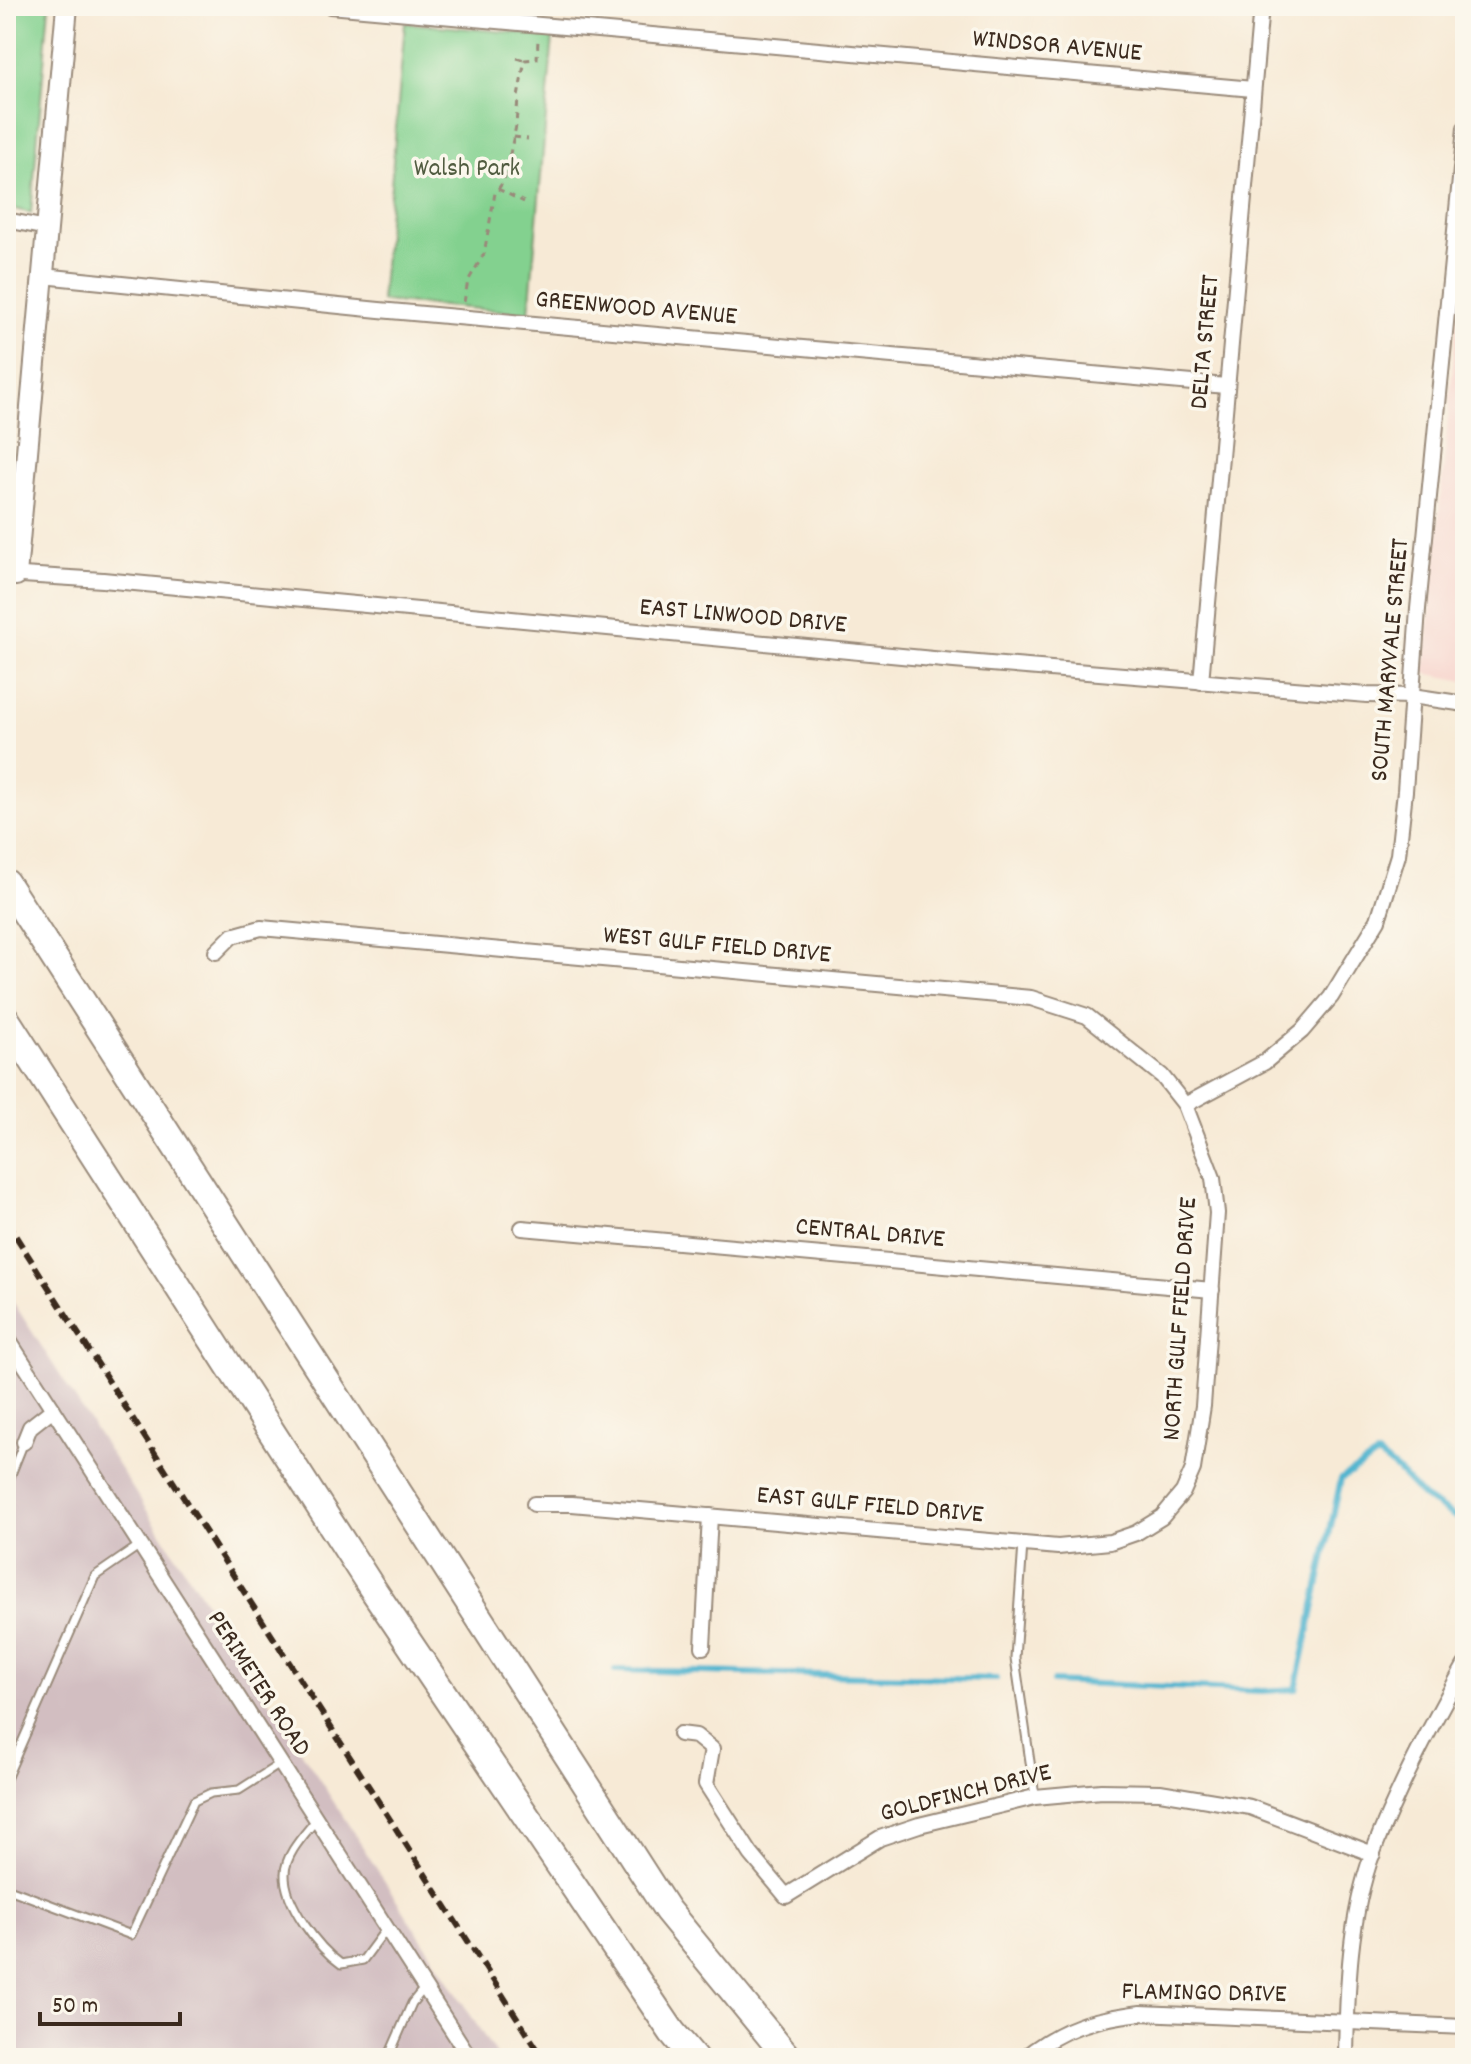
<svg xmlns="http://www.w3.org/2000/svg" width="1471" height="2064" viewBox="0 0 1471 2064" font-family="Dekko,sans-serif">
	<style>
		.built { fill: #f7d0c9 }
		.industrial { fill: #d2bec1 }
		.green { fill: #83d18f; stroke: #5f7e56; stroke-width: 2 }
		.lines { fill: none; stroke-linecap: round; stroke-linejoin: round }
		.stream { stroke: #50b4cf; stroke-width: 6 }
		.lane-casing { stroke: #998a7a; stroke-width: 11 }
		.street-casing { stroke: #998a7a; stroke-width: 18 }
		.secondary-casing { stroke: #998a7a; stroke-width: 24 }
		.highway-casing { stroke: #998a7a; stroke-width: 30 }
		.path { stroke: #998a7a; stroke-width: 3; stroke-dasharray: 6 6; stroke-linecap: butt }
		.lane { stroke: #fff; stroke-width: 7 }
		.street { stroke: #fff; stroke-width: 14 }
		.secondary { stroke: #fff; stroke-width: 20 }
		.highway { stroke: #fff; stroke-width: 26 }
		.rail { stroke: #3b2a1e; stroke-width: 6; stroke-dasharray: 12 6; stroke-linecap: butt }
		.labels { text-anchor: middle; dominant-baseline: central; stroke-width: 7; stroke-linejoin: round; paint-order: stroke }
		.street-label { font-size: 26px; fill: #3b2a1e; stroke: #fbf7ec }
		.park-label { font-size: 26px; fill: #515c40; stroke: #fbf7ec }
	</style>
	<rect width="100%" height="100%" fill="#fbf7ec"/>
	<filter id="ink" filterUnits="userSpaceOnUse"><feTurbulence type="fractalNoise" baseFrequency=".0125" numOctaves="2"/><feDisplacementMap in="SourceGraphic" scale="16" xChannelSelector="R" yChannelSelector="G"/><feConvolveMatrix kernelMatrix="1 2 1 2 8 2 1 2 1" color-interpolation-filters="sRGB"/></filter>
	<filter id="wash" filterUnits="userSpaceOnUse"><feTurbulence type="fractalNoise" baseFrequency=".006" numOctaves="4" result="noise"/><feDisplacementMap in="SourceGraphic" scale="32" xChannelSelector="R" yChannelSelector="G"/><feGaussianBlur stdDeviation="1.8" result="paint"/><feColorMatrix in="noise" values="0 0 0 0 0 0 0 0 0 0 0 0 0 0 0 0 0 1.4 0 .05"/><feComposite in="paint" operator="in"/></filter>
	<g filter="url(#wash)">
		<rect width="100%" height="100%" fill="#f7ead6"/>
		<polygon class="built" points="1459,301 1465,302 1465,681 1424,673"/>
		<polygon class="industrial" points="6,1291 498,2058 6,2058"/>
		<g class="green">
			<polygon points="6,6 49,6 31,213 6,207"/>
			<polygon points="405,23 553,36 529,313 381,301"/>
		</g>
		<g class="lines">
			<g class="stream">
				<polyline points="615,1670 996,1679"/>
				<polyline points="1053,1682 1263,1691 1296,1689 1341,1479 1378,1455 1398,1471 1423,1497 1465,1523"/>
			</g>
		</g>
	</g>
	<g filter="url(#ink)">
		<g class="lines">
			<g class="lane-casing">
				<g id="lane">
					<polyline points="6,1487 24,1442"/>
					<polyline points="1023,1544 1015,1658 1035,1796"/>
					<polyline points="6,1779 95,1576 140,1545"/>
					<path d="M316,1820C305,1834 285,1854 285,1874C284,1903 318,1948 341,1964L363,1960L386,1929"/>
					<polyline points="6,1888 131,1935 194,1801 211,1793 239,1790 280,1764"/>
					<polyline points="388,2058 412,2003 425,1987"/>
				</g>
			</g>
			<g class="street-casing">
				<g id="street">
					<polyline points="330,6 1253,89"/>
					<polyline points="6,220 47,228"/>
					<polyline points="43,276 379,310 1226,386"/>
					<polyline points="6,574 103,580 954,661 1367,695 1412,696 1465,704"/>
					<polyline points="1201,682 1261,6"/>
					<polyline points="216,952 232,936 261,928 1031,998 1087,1016 1162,1076 1185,1105 1213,1178 1217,1213 1203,1406 1193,1469 1183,1492 1162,1517 1136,1533 1110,1542 1058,1547 572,1504 534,1504"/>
					<polyline points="1185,1105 1265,1062 1302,1031 1331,997 1378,920 1398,855 1405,791 1418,609 1465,128"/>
					<polyline points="522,1228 1212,1290"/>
					<polyline points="6,1336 470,2058"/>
					<polyline points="24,1442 30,1427 53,1409"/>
					<polyline points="703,1647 710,1516"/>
					<polyline points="680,1734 696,1736 712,1749 706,1784 751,1854 786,1896 880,1838 919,1825 1035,1797 1101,1791 1160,1792 1250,1807 1373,1854"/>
					<path d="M1024,2058C1062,2027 1093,2019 1141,2013L1465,2027"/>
					<path d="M1346,2058C1347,1990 1349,1917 1373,1852C1398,1787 1431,1725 1465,1665"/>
				</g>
			</g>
			<g class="secondary-casing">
				<polyline id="secondary" points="16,575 67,6"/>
			</g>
			<g class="highway-casing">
				<g id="highway">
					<polyline points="6,883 667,1910 788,2058"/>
					<polyline points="6,1019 372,1588 672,2032 694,2058"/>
				</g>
			</g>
			<g class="path">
				<polyline points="517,58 525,60"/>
				<polyline points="514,137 528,139"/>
				<polyline points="498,189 524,202"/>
				<polyline points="464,302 468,281 484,254 495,193 504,181 516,126 518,97 525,60 537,59 538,40"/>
			</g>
			<use href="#lane" class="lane"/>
			<use href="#street" class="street"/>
			<use href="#secondary" class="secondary"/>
			<use href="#highway" class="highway"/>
			<polyline class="rail" points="6,1221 543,2058"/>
		</g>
	</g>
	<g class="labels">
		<g class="street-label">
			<text transform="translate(1057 47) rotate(5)">WINDSOR AVENUE</text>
			<text transform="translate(636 309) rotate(5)">GREENWOOD AVENUE</text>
			<text transform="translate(1206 342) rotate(-85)">DELTA STREET</text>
			<text transform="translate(743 617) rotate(5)">EAST LINWOOD DRIVE</text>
			<text transform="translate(1391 660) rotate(-85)">SOUTH MARYVALE STREET</text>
			<text transform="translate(717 946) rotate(5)">WEST GULF FIELD DRIVE</text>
			<text transform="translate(870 1234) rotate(5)">CENTRAL DRIVE</text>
			<text transform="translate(1181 1319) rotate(-86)">NORTH GULF FIELD DRIVE</text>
			<text transform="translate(870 1506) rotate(5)">EAST GULF FIELD DRIVE</text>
			<text transform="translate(258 1684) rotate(57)">PERIMETER ROAD</text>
			<text transform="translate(966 1794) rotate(-14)">GOLDFINCH DRIVE</text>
			<text transform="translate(1204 1994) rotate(1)">FLAMINGO DRIVE</text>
		</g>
		<g class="park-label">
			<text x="467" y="169">Walsh Park</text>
		</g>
	</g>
	<rect width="1471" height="2064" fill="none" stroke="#fbf7ec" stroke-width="32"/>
	<path d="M40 2012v12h140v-12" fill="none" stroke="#3b2a1e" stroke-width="4"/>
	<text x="52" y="2012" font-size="24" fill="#3b2a1e" stroke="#fbf7ec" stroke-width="6" paint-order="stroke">50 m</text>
</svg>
